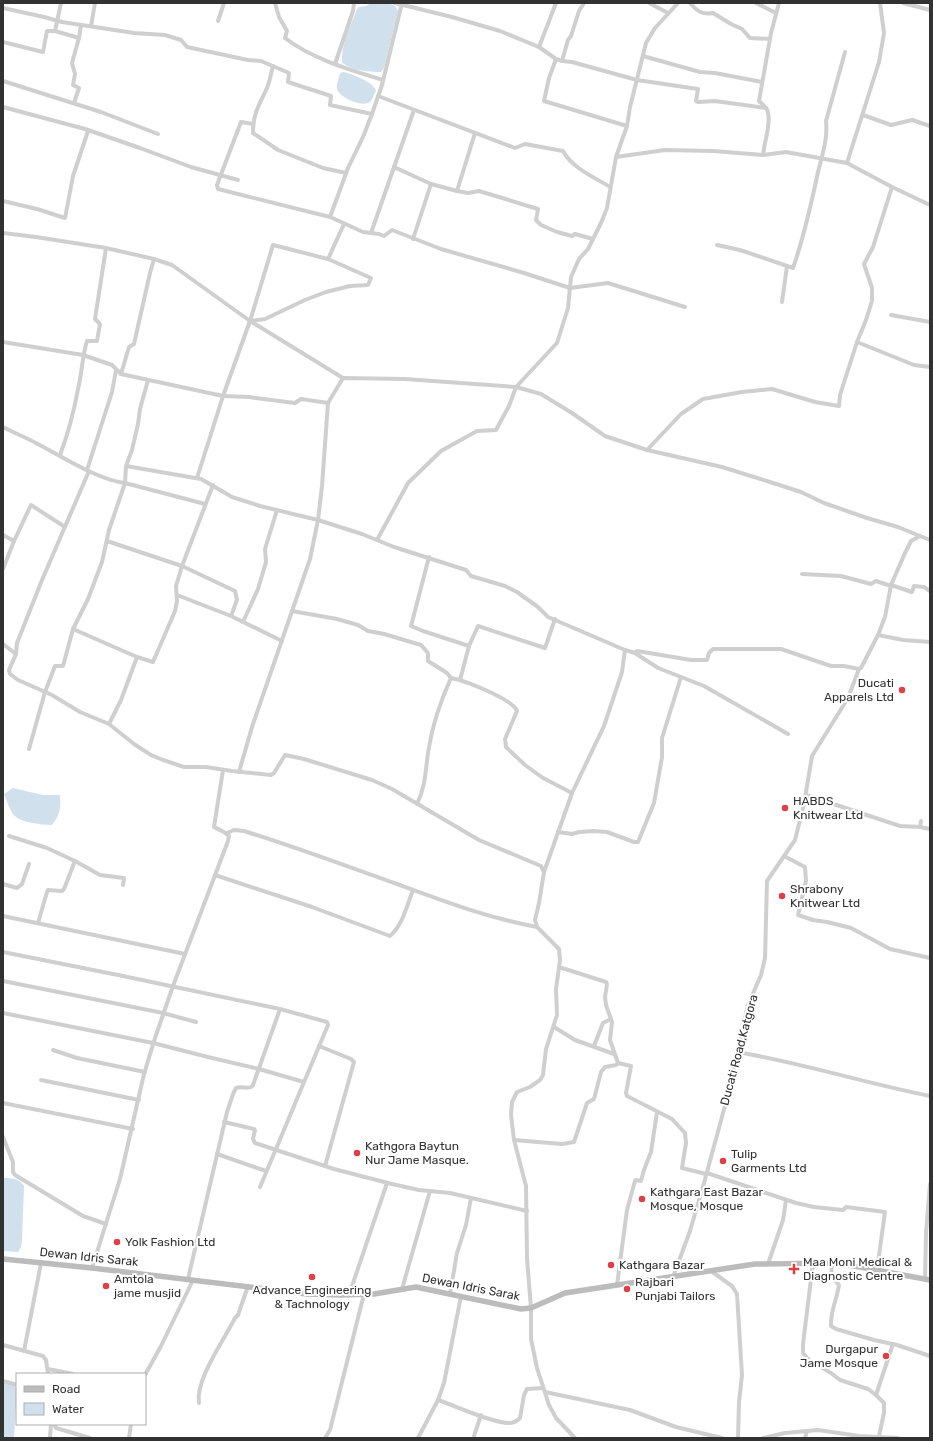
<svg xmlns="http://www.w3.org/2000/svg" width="933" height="1441" viewBox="0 0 933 1441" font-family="Rubik,sans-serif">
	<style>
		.water { fill: #d0e0ec }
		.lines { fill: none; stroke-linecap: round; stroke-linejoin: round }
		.minor { stroke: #cfcfcf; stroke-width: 4 }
		.secondary { stroke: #bcbcbc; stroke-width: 5.5 }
		.poi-dot { fill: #de4047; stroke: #fff; stroke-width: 1.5 }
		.labels { text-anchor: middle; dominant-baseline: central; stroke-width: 4; stroke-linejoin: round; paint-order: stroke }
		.poi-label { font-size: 12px; fill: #323232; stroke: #fff; text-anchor: start }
		.street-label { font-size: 12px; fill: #323232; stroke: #fff }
	</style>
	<rect width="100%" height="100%" fill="#fff"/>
	<g class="water">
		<path d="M371,3C380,3 394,0 398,11L384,68L381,72C370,72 349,70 342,62C341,44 351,25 357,9L359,7L366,6Z"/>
		<path d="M344,72C353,75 373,81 376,91C374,94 373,99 370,102C362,108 339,97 337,89C336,84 339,78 340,73Z"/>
		<path d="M13,788L43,795H60C61,808 60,815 52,825C45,825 40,824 33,823C11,819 12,813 4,794Z"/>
		<path d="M3,1178C12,1178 18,1178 24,1186L22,1241L21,1247L18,1252L3,1251Z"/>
		<polygon points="3,1382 13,1385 17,1389 14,1438 3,1438"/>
	</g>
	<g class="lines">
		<g class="minor">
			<path d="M275,3L279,17L287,31L285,38C312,59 351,70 383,80"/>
			<polyline points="395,3 452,17 500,31 539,47 556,59 562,61 572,62 637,80 698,89 696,101 698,102 715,101 766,108"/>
			<polyline points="649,3 668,13"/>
			<path d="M690,3C697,11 702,15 713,13L731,24L742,29L750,38L770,39"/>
			<polyline points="756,3 776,13"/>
			<polyline points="903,3 930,10"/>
			<polyline points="3,8 44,17 62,22 134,33 165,35 181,40 187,47 248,60 261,61 289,73 288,82 331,96 330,105 372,114"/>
			<polyline points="218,21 224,3"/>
			<polyline points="91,26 95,3"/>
			<polyline points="55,31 61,3"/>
			<polyline points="3,42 43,52 47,31 55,31 79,38 81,25"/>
			<polyline points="539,47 556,3"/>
			<polyline points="643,56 700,72 715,73 762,82"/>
			<polyline points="556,59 549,78 544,101 627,126"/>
			<polyline points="562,61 568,40 571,36 579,11 584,3"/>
			<polyline points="335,64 353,11 354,3"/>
			<path d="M273,66C271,73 270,81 267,88C259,105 253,113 253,133L278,150L323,168L346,173"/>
			<polyline points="3,81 101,112 158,134"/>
			<path d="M378,96L515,148L525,144L563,151C572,168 594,177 610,187"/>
			<polyline points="74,103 79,88 73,85 75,74 72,63 79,38"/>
			<polyline points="3,107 85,129 140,148 191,167 238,180"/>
			<polyline points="863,115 891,125 912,120 930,126"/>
			<polyline points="253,124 241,122 217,185 218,189 330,217 363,232 379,234 384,236 392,230 441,249 524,273 570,288 608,283 685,307"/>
			<path d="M763,155C764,143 773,118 766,108C764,105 761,103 759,101L771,33L779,3"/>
			<polyline points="616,157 665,150 713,151 763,155 786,152 847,163 892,187 930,205"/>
			<polyline points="847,163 879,62 884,33 880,3"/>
			<polyline points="394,167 431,184"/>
			<polyline points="457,191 468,193 479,191 538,209 536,220 541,225 557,232 572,236 575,234 593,239"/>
			<polyline points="3,201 37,209 65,218 73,176 88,131"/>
			<polyline points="330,217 348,168 363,137 372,114 382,85 402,3"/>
			<path d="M3,233L36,237L106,248L95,319L100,324L97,341H87C82,357 82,373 78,389C74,411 68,434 60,455"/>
			<polyline points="371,233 414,110"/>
			<polyline points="413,239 431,184 457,191 475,133"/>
			<path d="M717,245L740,250L793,268C804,237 811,205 818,172C822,156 828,138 826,121L845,52"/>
			<polyline points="106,248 154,259"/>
			<polyline points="782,302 787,266"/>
			<polyline points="891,315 930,322"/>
			<polyline points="251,321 265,319 305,300 326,292 350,286 368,285 371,278 328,259 344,224"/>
			<polyline points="3,342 83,355 112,365 121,374 223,396 249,397 295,403 301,399 328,403 343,378 405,379 516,387 541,394 572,413 605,436 647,450 722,467 770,482 801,492 824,503 867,518 898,527 920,536"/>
			<polyline points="857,342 914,365 930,367"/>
			<polyline points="121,374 129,347 134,344 150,273 154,259 172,265 250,321 343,378"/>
			<polyline points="516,387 557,343 568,308 571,277 579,259 588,249 601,223 607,208 616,157 627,126 630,107 646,43 655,28 678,3"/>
			<path d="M3,427C14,433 25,437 36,443C61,456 98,480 125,483L205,504"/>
			<polyline points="647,450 681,414 703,399 742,392 772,389 815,402 839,406 840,395 857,342 866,320 872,301 872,288 864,264 873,247 892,187"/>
			<polyline points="126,466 201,479 232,497 260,506 318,520 362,534 394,547 466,570 471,576 505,586 517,592 538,607 548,617 625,650 635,653 637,651 691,660 707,660 709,653 713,649 781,649 831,666 844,666 859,669"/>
			<polyline points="87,470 112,392 116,370"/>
			<polyline points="89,471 42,580 17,643 16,654 9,670 10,674 18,680 52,695 80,712 109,724 134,744 151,755 163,760 184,767 206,767 232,771 271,775 274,773 285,755 304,759 372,780 392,789 479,840 541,866 544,872"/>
			<polyline points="197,478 223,396 250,321 273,245 328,259"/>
			<polyline points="3,535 14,541"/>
			<polyline points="377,540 408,483 441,451 477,431 496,430 509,406 516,387"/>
			<polyline points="107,541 182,566 235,591 237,600 231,616"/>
			<polyline points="429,557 411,626 423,631 469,646 460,680"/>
			<polyline points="3,569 14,541 31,505 65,527"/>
			<polyline points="802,574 841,576 871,584 876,581 888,585 891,585 912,592 914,586 924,587 930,591"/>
			<polyline points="177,595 231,616 282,641"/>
			<path d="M292,611L337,619L358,625L368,631L384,634L421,645L428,653V661L447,673L451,678C441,700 433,723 429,747C425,768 427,783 417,804"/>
			<polyline points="243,622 258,589 266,562 265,549 277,510"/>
			<polyline points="73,629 137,657 121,700 109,724"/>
			<polyline points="878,635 885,617 891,585 905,553 911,541 920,536 930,540"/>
			<polyline points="3,644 16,654"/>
			<polyline points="469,646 478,626 545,648 555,619"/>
			<polyline points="635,653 658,668 704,686 788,734"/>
			<polyline points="137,657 153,662 175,611 177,601 176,586 182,566 213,485"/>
			<path d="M451,678C463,680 513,699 517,711L505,739L506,747L525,765L543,778L572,793"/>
			<polyline points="29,749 45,692 55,666 63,666 73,629 88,599 102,562 109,530 125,483 126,466 132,450 138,424 140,409 148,380"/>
			<polyline points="239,772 252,727 310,559 318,520 322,486 328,403"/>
			<polyline points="806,795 900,826 920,827"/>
			<polyline points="921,821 920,827 930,829"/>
			<polyline points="558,832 572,834 579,832 593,831 607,832 634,842 638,842 654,803 662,757 662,738 681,677"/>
			<path d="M227,833L234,830L244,831C296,847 346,866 397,884C443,901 488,918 537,927"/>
			<polyline points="9,836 47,848 75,861"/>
			<polyline points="784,856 805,867 806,881 798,915 813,920 827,922 851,928 890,949 930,958"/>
			<path d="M215,875L312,907L390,936C403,925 407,905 413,890"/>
			<polyline points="3,884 17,888 22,884 29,864"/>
			<polyline points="3,916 185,954"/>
			<polyline points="38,923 47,892 48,890 62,891 64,889 75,861 100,875 124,878 123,885"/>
			<polyline points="3,952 123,976 280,1009 327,1022 328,1025 260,1187"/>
			<polyline points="559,967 606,982 607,984 605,997 606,1005 612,1022 610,1040 618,1063 631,1066 626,1093 627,1096 672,1119 685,1133 686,1143 682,1168 706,1174"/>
			<polyline points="3,981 163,1013 196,1022"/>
			<polyline points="3,1013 153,1043 212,1058 259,1069 304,1082"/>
			<polyline points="554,1027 575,1040 614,1054"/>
			<polyline points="319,1046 351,1059 354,1062 325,1166"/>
			<polyline points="594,1046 603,1023 611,1019"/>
			<polyline points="53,1050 77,1058 145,1072"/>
			<path d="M737,1052C802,1063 865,1083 930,1096"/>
			<polyline points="41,1080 139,1100"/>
			<polyline points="3,1103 133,1129"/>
			<polyline points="224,1122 254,1129 255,1130 253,1139 255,1143 334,1169 392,1184 419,1190 450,1193 527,1211"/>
			<polyline points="3,1137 13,1162 13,1172 15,1175 83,1216 106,1224"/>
			<polyline points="514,1140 562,1144 574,1142 587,1103 594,1099 601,1072 605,1067 616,1065 618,1063"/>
			<polyline points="217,1154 266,1171"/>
			<polyline points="707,1173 796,1203 814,1207 843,1210 846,1207 885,1212 877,1270"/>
			<polyline points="813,1263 803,1344 803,1353 809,1360 831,1373 840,1380 868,1389 876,1395 884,1403 884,1413 879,1436"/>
			<path d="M832,1263C831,1278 830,1275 839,1285C837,1299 830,1312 831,1326L836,1329L874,1340L897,1345L930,1356"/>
			<polyline points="768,1264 783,1220 786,1200"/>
			<path d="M92,1268L120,1179L144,1074L155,1038L173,986L228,841L229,836C225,831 219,830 214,827L223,770"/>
			<polyline points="711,1271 732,1286 737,1294 742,1375 739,1402 738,1438"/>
			<polyline points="673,1277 690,1231 704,1183 726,1102 748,1005 761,975 765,958 767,881 795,840 804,804 812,756 848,698 859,669 861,668 878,635 903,640 930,642"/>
			<path d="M188,1279L227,1112L233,1094L236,1088C242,1086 246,1089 251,1087L253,1085L280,1009"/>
			<polyline points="925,1279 926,1233 930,1184"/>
			<polyline points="617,1285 627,1210 635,1181 636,1180 641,1181 644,1170 651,1152 657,1112"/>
			<polyline points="402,1289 430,1191"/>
			<polyline points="450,1294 457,1253 466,1225 471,1198"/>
			<polyline points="349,1295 387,1183"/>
			<polyline points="3,1345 43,1356 46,1360 48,1374"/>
			<polyline points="24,1351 41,1263"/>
			<polyline points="48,1369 73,1374"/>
			<polyline points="145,1375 161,1346 193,1280"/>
			<polyline points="3,1381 17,1385"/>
			<polyline points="545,1392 630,1410 676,1427 722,1438"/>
			<polyline points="876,1395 893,1344"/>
			<path d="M438,1400C456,1406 492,1423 509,1423C514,1423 517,1421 520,1418L524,1395L527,1389L543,1388"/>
			<path d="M199,1403C195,1380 224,1340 235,1318L238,1315L248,1286"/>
			<polyline points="54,1424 56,1428 90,1438"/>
			<polyline points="474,1436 481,1415"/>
			<polyline points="50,1438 51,1424"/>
			<polyline points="129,1438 131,1424"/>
			<polyline points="325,1438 330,1430 364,1294"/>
			<polyline points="418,1438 438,1400 444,1383 461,1296"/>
			<polyline points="575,1438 556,1418 549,1405 537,1368 531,1339 531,1308 527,1258 526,1186 514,1140 511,1115 512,1102 517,1092 530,1087 540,1080 543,1075 546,1049 557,1015 556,989 560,960 559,949 537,927 535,920 539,903 544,872 572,793 604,726 622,672 625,650"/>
			<polyline points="763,1438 785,1433 818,1430 859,1436 898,1438"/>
			<polyline points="805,1438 807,1431"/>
		</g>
		<polyline class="secondary" points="3,1259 92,1268 307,1294 341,1295 374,1294 416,1287 521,1309 531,1308 565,1293 755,1264 838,1263 930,1280"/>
	</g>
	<g class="poi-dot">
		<circle cx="902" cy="690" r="4"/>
		<circle cx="785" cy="808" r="4"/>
		<circle cx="782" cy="896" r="4"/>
		<circle cx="357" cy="1153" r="4"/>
		<circle cx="723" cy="1161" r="4"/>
		<circle cx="642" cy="1199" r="4"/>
		<circle cx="117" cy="1242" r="4"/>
		<circle cx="611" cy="1265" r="4"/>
		<path d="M792 1263h4v4h4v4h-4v4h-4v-4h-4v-4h4z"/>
		<circle cx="312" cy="1277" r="4"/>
		<circle cx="106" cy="1286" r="4"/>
		<circle cx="627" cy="1289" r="4"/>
		<circle cx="886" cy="1356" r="4"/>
	</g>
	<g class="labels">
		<g class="poi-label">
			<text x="894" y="683" text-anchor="end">Ducati<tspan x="894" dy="14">Apparels Ltd</tspan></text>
			<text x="793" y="801">HABDS<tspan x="793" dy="14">Knitwear Ltd</tspan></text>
			<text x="790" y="889">Shrabony<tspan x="790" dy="14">Knitwear Ltd</tspan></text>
			<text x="365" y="1146">Kathgora Baytun<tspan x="365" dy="14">Nur Jame Masque.</tspan></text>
			<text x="731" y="1154">Tulip<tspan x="731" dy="14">Garments Ltd</tspan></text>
			<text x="650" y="1192">Kathgara East Bazar<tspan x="650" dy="14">Mosque, Mosque</tspan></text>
			<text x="125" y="1242">Yolk Fashion Ltd</text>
			<text x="803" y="1262">Maa Moni Medical &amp;<tspan x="803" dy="14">Diagnostic Centre</tspan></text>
			<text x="619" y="1265">Kathgara Bazar</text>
			<text x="114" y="1279">Amtola<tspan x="114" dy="14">jame musjid</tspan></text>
			<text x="635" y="1282">Rajbari<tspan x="635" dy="14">Punjabi Tailors</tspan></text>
			<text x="312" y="1290" text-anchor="middle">Advance Engineering<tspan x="312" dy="14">&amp; Tachnology</tspan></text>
			<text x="878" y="1349" text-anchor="end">Durgapur<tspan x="878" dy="14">Jame Mosque</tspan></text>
		</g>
		<g class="street-label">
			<text transform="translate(739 1050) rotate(-75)">Ducati Road,Katgora</text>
			<text transform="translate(89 1257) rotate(6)">Dewan Idris Sarak</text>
			<text transform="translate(471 1287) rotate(11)">Dewan Idris Sarak</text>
		</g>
	</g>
	<rect width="933" height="1441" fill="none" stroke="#323232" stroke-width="8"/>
	<rect x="16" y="1373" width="130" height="52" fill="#ffffff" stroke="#adadad"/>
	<rect x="24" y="1386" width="20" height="6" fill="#bcbcbc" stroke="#adadad"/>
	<text x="52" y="1393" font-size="12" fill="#323232">Road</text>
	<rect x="24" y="1403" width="20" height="12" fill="#d0e0ec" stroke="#adadad"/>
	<text x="52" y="1413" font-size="12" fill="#323232">Water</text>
</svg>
